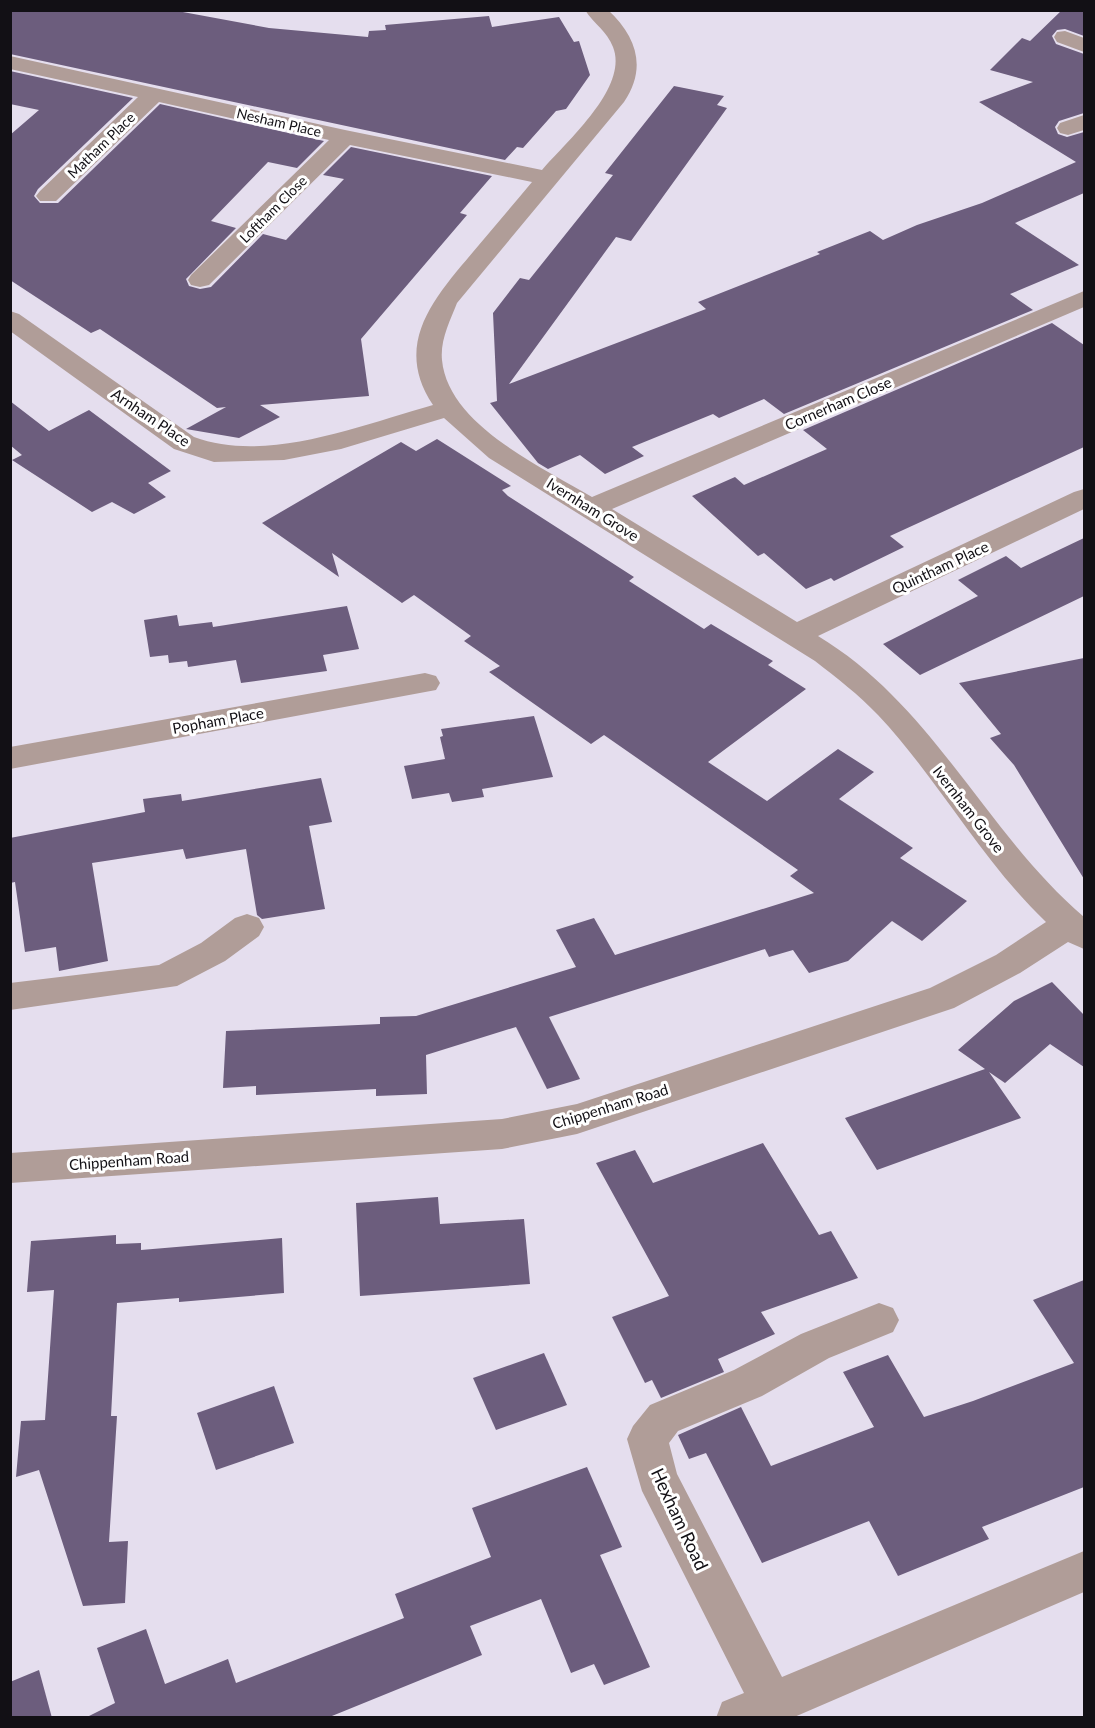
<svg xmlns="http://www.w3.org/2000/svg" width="1095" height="1728" viewBox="0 0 1095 1728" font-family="Lato,sans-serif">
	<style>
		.building { fill: #6c5d7d }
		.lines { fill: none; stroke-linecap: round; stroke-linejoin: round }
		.minor { fill: #b09d98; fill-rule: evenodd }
		.labels { text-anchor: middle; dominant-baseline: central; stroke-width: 6; stroke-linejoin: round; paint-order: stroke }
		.far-street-label { font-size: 14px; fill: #121015; stroke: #fff }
		.street-label { font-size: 15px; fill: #121015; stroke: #fff }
		.near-street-label { font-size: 18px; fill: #121015; stroke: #fff }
	</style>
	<rect width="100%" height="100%" fill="#e5deee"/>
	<g class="building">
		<polygon points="10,10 172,10 269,28 368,37 369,31 386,30 385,25 489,16 492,27 559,17 574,42 579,41 590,75 566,109 556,111 523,148 517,147 505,160 10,54"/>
		<polygon points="1062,10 1084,10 1084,36 1065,29 1057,30 1052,36 1056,44 1084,54 1084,113 1059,121 1055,127 1058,134 1067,137 1084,132 1084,193 1015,223 1079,265 1010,294 1033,310 784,414 764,399 719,418 713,414 632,447 644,456 605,474 580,455 548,469 538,463 490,403 497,401 493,313 520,278 529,280 613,175 605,173 674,86 724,96 717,105 727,108 631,241 616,237 509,384 706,309 698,302 820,254 817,252 870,231 883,240 917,225 982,203 1076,162 979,102 1033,82 990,70 1022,38 1030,41"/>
		<polygon points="10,71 133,98 38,189 34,196 40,203 58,203 160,104 324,141 297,168 268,162 211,221 236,228 186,279 189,286 200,289 211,287 263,234 286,240 344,179 323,175 351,147 492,176 460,213 467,215 361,339 369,396 260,405 280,417 239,438 186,429 226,407 217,408 100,329 91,333 10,280 10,135 39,110 10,104"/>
		<polygon points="1052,323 1084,345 1084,447 890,536 904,547 834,581 831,578 806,589 764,553 758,556 692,496 735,477 744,485 827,449 803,430"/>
		<polygon points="10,401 49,431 89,410 171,471 148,483 166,497 134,514 112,502 92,512 12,460 22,455 10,445"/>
		<polygon points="437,439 511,486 502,490 508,496 634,577 629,581 704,629 711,624 773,661 768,665 806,689 708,762 767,801 838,749 874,772 839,799 913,848 900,858 967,901 922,941 892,921 848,961 809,973 793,950 769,957 765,949 549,1017 580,1079 547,1089 516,1027 426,1055 427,1094 376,1096 376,1089 256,1095 256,1086 223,1088 226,1031 380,1024 380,1017 416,1016 576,967 556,930 594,918 615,955 814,893 790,876 798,870 604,735 591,744 489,672 500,666 464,641 471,636 414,595 402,603 332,553 339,577 262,523 401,442 416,451"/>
		<polygon points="1084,538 1084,596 920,675 883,644 978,596 958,580 1006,556 1021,568"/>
		<polygon points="347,606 359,649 323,655 327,671 241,683 236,660 188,667 187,661 169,663 168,655 150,657 144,620 177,615 179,626 212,622 213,627"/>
		<polygon points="1084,658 1084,879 1014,765 990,738 1001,734 959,683"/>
		<polygon points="534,716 553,777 482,789 484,797 452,802 449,793 412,799 404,766 445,759 440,737 443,736 441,729"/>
		<polygon points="321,778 332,822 309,826 325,909 262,919 257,915 246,849 186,859 183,849 92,863 108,961 59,971 56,947 25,952 15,882 10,883 10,838 145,812 143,799 181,794 182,801"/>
		<polygon points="1052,982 1084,1015 1084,1067 1050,1044 1005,1083 989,1072 1021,1118 877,1170 845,1118 985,1069 958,1050 1014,1001"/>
		<polygon points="763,1143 819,1235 831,1231 858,1278 761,1312 775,1334 718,1359 724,1372 661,1398 652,1380 645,1383 612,1317 669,1296 596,1163 635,1150 653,1183"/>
		<polygon points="438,1197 440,1224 524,1219 530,1284 360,1296 356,1203"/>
		<polygon points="116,1235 116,1244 141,1243 141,1250 282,1238 284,1293 179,1302 179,1298 117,1303 111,1416 117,1416 109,1542 128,1541 125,1603 83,1606 39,1470 16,1477 21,1421 45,1420 54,1290 27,1292 31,1241"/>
		<polygon points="1084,1280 1084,1487 982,1527 989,1539 898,1576 869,1521 762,1563 706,1453 689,1459 678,1435 741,1407 771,1466 874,1427 843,1372 888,1355 924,1417 973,1401 1074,1363 1033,1300"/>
		<polygon points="544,1353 567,1405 496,1430 473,1378"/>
		<polygon points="274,1386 294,1443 216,1470 197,1413"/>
		<polygon points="587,1467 622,1547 600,1555 650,1667 604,1685 594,1664 571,1673 541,1599 470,1626 482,1655 327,1718 85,1718 115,1703 97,1648 146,1629 165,1684 228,1659 236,1683 404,1618 395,1594 491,1557 472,1508"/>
		<polygon points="39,1670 52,1718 10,1718 10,1682"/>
	</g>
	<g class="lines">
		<g class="minor">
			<path d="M585,10H608C637,37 647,68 624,102L457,303C450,321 440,340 442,360C448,425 542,467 592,497L1084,291V307L612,509L797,622L1074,492L1084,489V509L818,636C934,706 984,831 1084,917V949L1068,942L1020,973L954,1008L577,1134L502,1149L10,1183V1153L502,1119L577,1104L930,988L996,955L1046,922C981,860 939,780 878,715C859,695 837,678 815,661L489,458L444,418L341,449L284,460L214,462L174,449L10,331V311L19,314L194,437C267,464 361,425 433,405C392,344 435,297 473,252C493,228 513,205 532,182L350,145L209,285L200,287L191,285L188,280L191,275L329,140L159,102L56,201H40L36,196L40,191L138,97L10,69V56L345,130L542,170C567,141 629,87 613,47C607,31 594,24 585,10Z"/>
			<polygon points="1065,31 1084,38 1084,52 1057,42 1054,37 1057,32"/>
			<polygon points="1084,115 1084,130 1068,135 1060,133 1057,128 1060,123"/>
			<polygon points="425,673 436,676 440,683 436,690 10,769 10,747"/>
			<polygon points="247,914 259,918 264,927 259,936 225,961 177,986 10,1010 10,983 159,965 201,943 235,918"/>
			<polygon points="879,1303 893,1308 899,1320 893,1332 829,1358 762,1396 678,1431 669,1443 677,1474 782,1677 1084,1551 1084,1592 792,1718 716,1718 722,1702 744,1693 642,1491 627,1439 633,1426 650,1405 734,1370 801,1334"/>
		</g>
	</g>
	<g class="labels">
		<g class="far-street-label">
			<text transform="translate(279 122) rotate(13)">Nesham Place</text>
			<text transform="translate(101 145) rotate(-44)">Matham Place</text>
			<text transform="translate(273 209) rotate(-45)">Loftham Close</text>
		</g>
		<g class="street-label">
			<text transform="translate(838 403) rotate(-23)">Cornerham Close</text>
			<text transform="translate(151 417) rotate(34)">Arnham Place</text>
			<text transform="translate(593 509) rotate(32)">Ivernham Grove</text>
			<text transform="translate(940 567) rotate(-25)">Quintham Place</text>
			<text transform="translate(218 720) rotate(-10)">Popham Place</text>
			<text transform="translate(969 809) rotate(52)">Ivernham Grove</text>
			<text transform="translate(610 1106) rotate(-17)">Chippenham Road</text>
			<text transform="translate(129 1160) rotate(-4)">Chippenham Road</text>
		</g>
		<g class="near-street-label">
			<text transform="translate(680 1519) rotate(65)">Hexham Road</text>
		</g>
	</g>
	<rect width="1095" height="1728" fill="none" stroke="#121015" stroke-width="24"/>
</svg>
